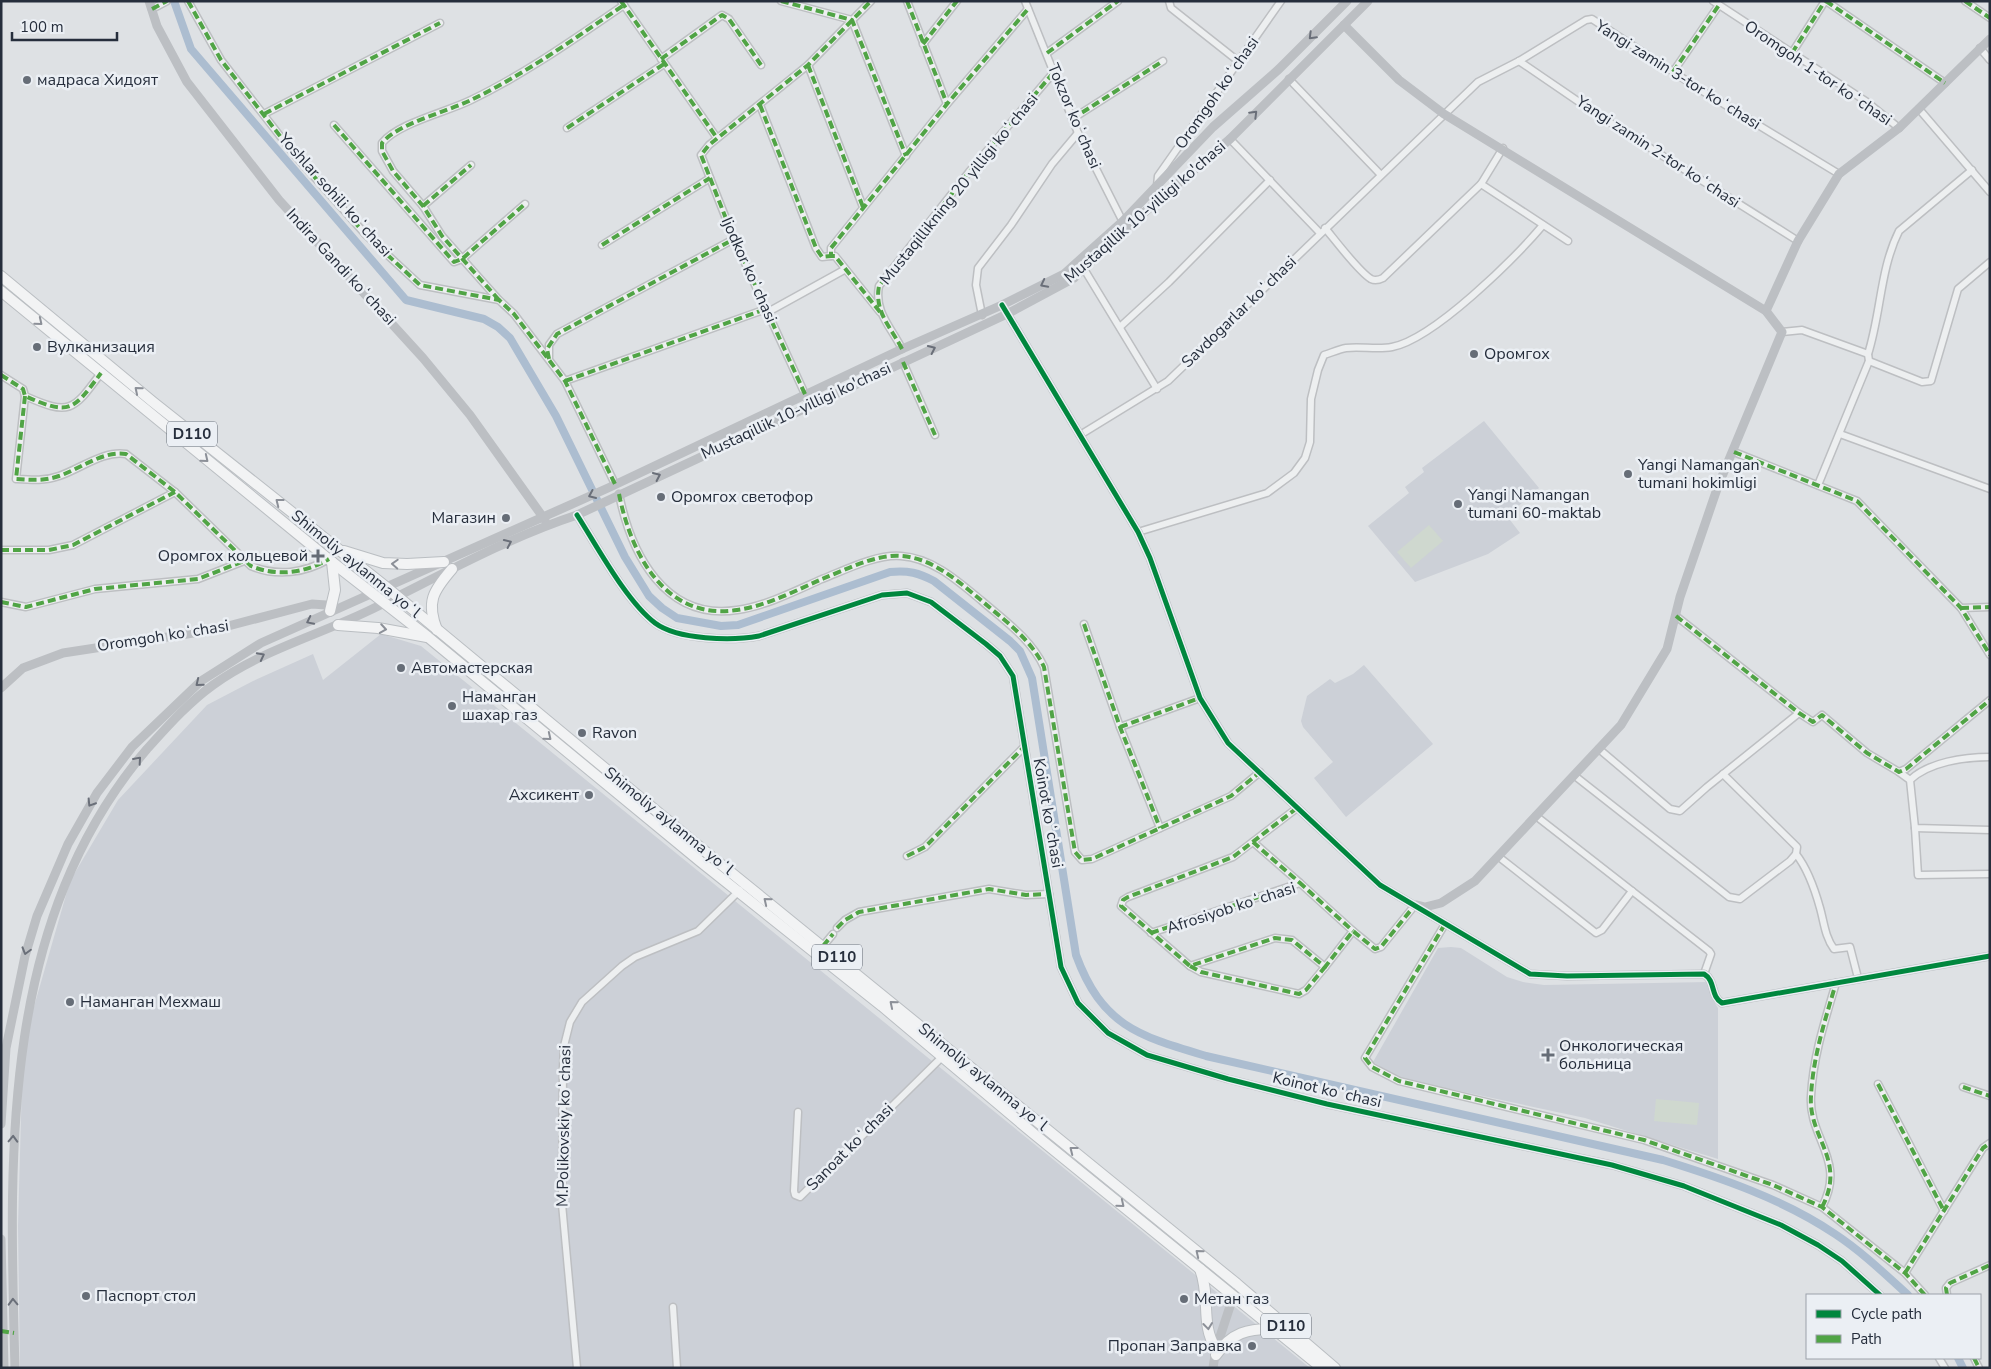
<svg xmlns="http://www.w3.org/2000/svg" width="1991" height="1369" viewBox="0 0 1991 1369" font-family="'Nunito Sans',sans-serif">
	<style>
		.built { fill: #ccd0d7 }
		.green { fill: #cfd8cf }
		.lines { fill: none; stroke-linecap: round; stroke-linejoin: round }
		.canal { stroke: #acbdd0; stroke-width: 8 }
		.street-casing { stroke: #bdbfc2; stroke-width: 9 }
		.primary-casing { stroke: #babec2; stroke-width: 12 }
		.street { stroke: #edeff0; stroke-width: 6 }
		.secondary { stroke: #bcbfc3; stroke-width: 9 }
		.primary { stroke: #f2f3f4; stroke-width: 10 }
		.quiet { stroke: #50a445; stroke-width: 4; stroke-dasharray: 8 4; stroke-linecap: butt }
		.cycleway-casing { stroke: #ebeff4; stroke-width: 8 }
		.cycleway { stroke: #00873e; stroke-width: 5 }
		.oneway { stroke: #6a6f79 }
		.oneway2 { stroke: #8c9098 }
		.poi-dot { fill: #666d77; stroke: #ebeff4; stroke-width: 2 }
		.labels { text-anchor: middle; dominant-baseline: central; stroke-width: 5; stroke-linejoin: round; paint-order: stroke }
		.shield { fill: #ebeff4; stroke: #616873; stroke-width: 1 }
		.shield-label { font-size: 15px; font-weight: bold; fill: #262e3c }
		.street-label { font-size: 16px; fill: #262e3c; stroke: #ebeff4 }
		.poi-label { font-size: 16px; fill: #262e3c; stroke: #ebeff4; text-anchor: start }
	</style>
	<rect width="100%" height="100%" fill="#dee1e4"/>
	<g class="built">
		<polygon points="1484,421 1539,488 1507,516 1520,533 1488,554 1415,582 1368,526 1409,493 1405,487 1424,472 1422,468"/>
		<polygon points="381,634 421,646 1310,1368 20,1368 18,1226 23,1045 70,881 118,800 207,705 253,681 313,654 323,680"/>
		<polygon points="1364,665 1433,744 1346,817 1314,778 1333,762 1303,727 1301,721 1307,696 1330,679 1335,683 1353,674"/>
		<polygon points="1451,947 1461,948 1507,977 1523,982 1544,985 1709,982 1713,1000 1718,1008 1718,1159 1585,1118 1399,1078 1373,1062 1438,948"/>
	</g>
	<g class="green">
		<polygon points="1429,525 1443,541 1411,568 1397,552"/>
		<polygon points="1656,1099 1699,1103 1697,1125 1654,1121"/>
	</g>
	<g class="lines">
		<g class="canal">
			<path d="M174,1L191,49L406,300L484,319L498,327L510,338L556,416L625,557L649,596L662,608L677,618L721,626L738,625L890,572C908,570 919,573 934,581L1010,641L1020,651L1032,678L1076,955C1102,1026 1139,1036 1206,1056L1663,1160C1721,1178 1783,1199 1835,1234C1861,1251 1885,1274 1908,1295"/>
			<polyline points="1958,1358 1963,1368"/>
		</g>
		<g class="street-casing">
			<g id="street">
				<polyline points="188,1 221,60 294,154 366,235 420,285 499,300 514,314 565,381 615,484"/>
				<polyline points="621,1 717,138"/>
				<polyline points="781,1 852,20 906,156"/>
				<polyline points="907,1 947,104"/>
				<polyline points="1025,1 1078,133 1124,224"/>
				<polyline points="1169,1 1171,8 1238,61"/>
				<polyline points="1713,1 1867,102 1899,128"/>
				<polyline points="1826,1 1945,83"/>
				<polyline points="1965,1 1990,18"/>
				<polyline points="152,9 167,1"/>
				<polyline points="923,44 957,1"/>
				<polyline points="1980,48 1990,60"/>
				<polyline points="1047,53 1118,1"/>
				<polyline points="1792,53 1825,1"/>
				<polyline points="661,59 722,15 729,19 761,65"/>
				<polyline points="1519,61 1601,117 1798,241"/>
				<polyline points="808,65 863,207"/>
				<polyline points="1673,72 1719,5"/>
				<polyline points="1289,79 1381,175"/>
				<polyline points="760,105 816,248 822,257 831,256"/>
				<polyline points="1919,109 1990,192"/>
				<polyline points="264,114 440,23"/>
				<polyline points="1072,119 1163,61"/>
				<polyline points="334,125 454,262 462,259 525,204"/>
				<polyline points="567,128 664,64"/>
				<polyline points="1230,139 1320,233"/>
				<polyline points="1503,148 1481,184 1568,241"/>
				<polyline points="1157,186 1158,176 1281,1"/>
				<polyline points="423,206 471,165"/>
				<path d="M1325,228C1335,240 1359,272 1371,279C1375,281 1379,280 1383,278L1481,184"/>
				<polyline points="602,245 710,178"/>
				<polyline points="1084,269 1157,389"/>
				<path d="M498,299L442,236L423,206L393,171L382,151V143C398,123 447,112 471,100C525,74 574,39 624,5"/>
				<polyline points="768,312 844,270"/>
				<polyline points="880,312 835,256 831,256 831,248 947,104 1028,9"/>
				<polyline points="982,315 976,285 978,268 1011,225 1052,164 1078,133"/>
				<polyline points="1121,326 1169,282 1270,180"/>
				<polyline points="1782,332 1802,330 1868,354"/>
				<path d="M902,349C891,327 874,312 879,286L969,172L1054,72"/>
				<polyline points="549,357 549,345 557,334 734,239"/>
				<polyline points="1869,361 1922,382 1931,381 1958,289 1990,262"/>
				<polyline points="903,362 935,435"/>
				<path d="M1,375L23,389L25,396C70,416 73,411 101,373"/>
				<polyline points="565,381 766,309"/>
				<path d="M25,396L16,479C32,480 45,481 59,476C80,469 104,450 126,454L175,492L251,566C277,577 305,573 329,559"/>
				<polyline points="810,405 734,239 701,155 709,145 808,65 871,1"/>
				<polyline points="1840,434 1990,489"/>
				<polyline points="1080,435 1168,381 1478,82 1519,61 1586,20 1592,19 1704,92 1839,174"/>
				<polyline points="1734,452 1857,501 1961,608 1990,655"/>
				<path d="M1818,485L1869,361L1868,354C1881,313 1880,269 1899,231L1972,170"/>
				<path d="M619,494C631,554 665,621 737,610C766,606 795,591 822,579C845,570 876,554 901,556C933,558 959,582 982,601C1005,621 1031,639 1044,667L1075,852L1082,860L1092,859L1231,796L1260,772"/>
				<path d="M577,515C597,546 626,601 655,623C678,640 732,641 759,636L882,595L907,593L931,602L986,644L1000,656L1013,676L1061,967L1078,1003L1108,1033L1147,1055L1228,1079L1327,1104L1612,1165L1684,1186L1781,1225L1818,1245L1842,1261L1880,1295"/>
				<path d="M1138,532L1267,493L1294,473L1305,458L1310,442L1311,399L1318,370L1324,355C1331,353 1339,349 1346,348C1361,346 1377,350 1392,347C1434,339 1515,258 1543,225"/>
				<polyline points="1,550 49,550 73,545 175,492"/>
				<polyline points="1,602 26,607 95,589 198,579 244,561"/>
				<polyline points="1961,608 1990,607"/>
				<polyline points="1676,616 1799,713 1813,722 1822,715 1867,753 1899,772 1906,769 1990,700"/>
				<polyline points="1084,624 1120,727 1160,828"/>
				<polyline points="1120,727 1200,698"/>
				<polyline points="1599,749 1670,809 1680,811 1707,787 1799,713"/>
				<polyline points="1899,772 1910,780 1915,828 1990,830"/>
				<polyline points="1575,776 1729,897 1740,899 1790,861 1796,854 1797,847 1723,774"/>
				<path d="M1910,780C1929,762 1964,757 1990,757"/>
				<polyline points="1297,808 1233,857 1128,897 1123,900 1121,906 1190,966 1275,938 1292,940 1325,967 1353,931 1375,949 1381,947 1415,905"/>
				<polyline points="1536,816 1709,951 1711,954 1704,974"/>
				<polyline points="1915,828 1918,875 1990,874"/>
				<polyline points="1253,842 1300,883"/>
				<path d="M1796,854C1807,868 1815,890 1820,908C1824,922 1825,937 1834,949L1850,947L1858,978"/>
				<polyline points="907,856 925,847 1024,747"/>
				<polyline points="1499,857 1596,933 1602,930 1632,891"/>
				<polyline points="1445,924 1365,1058 1372,1067 1399,1081 1644,1140 1773,1185 1822,1207 1905,1273 1925,1295"/>
				<polyline points="837,928 845,920 859,912 989,889 1026,895 1049,894"/>
				<polyline points="1151,933 1300,883 1353,931"/>
				<polyline points="823,946 833,934"/>
				<polyline points="1190,966 1201,972 1299,994 1306,990 1325,967"/>
				<polyline points="1878,1084 1944,1211"/>
				<polyline points="1963,1087 1990,1096"/>
				<polyline points="798,1112 794,1191 795,1195 800,1197 943,1056"/>
				<path d="M1822,1207C1847,1160 1808,1138 1811,1096C1813,1057 1825,1020 1836,983"/>
				<polyline points="1905,1273 1983,1148 1990,1143"/>
				<polyline points="1947,1295 1946,1288 1950,1283 1990,1265"/>
				<polyline points="673,1307 677,1368"/>
				<polyline points="1939,1358 1945,1368"/>
				<polyline points="1974,1358 1979,1368"/>
				<polyline points="577,1368 562,1204 563,1068 564,1046 570,1022 582,1002 622,966 635,957 698,931 740,890"/>
			</g>
		</g>
		<g class="primary-casing">
			<g id="primary">
				<polyline points="1,276 153,402 386,587 712,857 1237,1284 1335,1368"/>
				<polyline points="1,291 332,562 428,637 701,862 882,1006 1034,1134 1322,1368"/>
				<polyline points="344,551 383,563 407,564 444,562"/>
				<polyline points="330,611 335,590 332,562"/>
				<polyline points="338,625 378,628 427,637"/>
				<path d="M437,630C426,602 433,591 452,569"/>
				<path d="M1200,1269C1211,1298 1200,1324 1216,1349"/>
				<path d="M1216,1355C1231,1333 1248,1328 1275,1329"/>
			</g>
		</g>
		<use href="#street" class="street"/>
		<g class="secondary">
			<polyline points="149,1 157,26 187,82 279,200 423,358 470,415 545,520"/>
			<polyline points="1344,25 1399,80 1444,114 1766,311 1782,332 1718,486 1680,597 1667,649 1621,725 1475,881 1441,903 1425,907 1417,905"/>
			<path d="M1005,310L1138,532L1150,558L1200,698L1228,743L1380,885L1530,974L1567,976L1704,974C1716,981 1710,996 1722,1003L1990,956"/>
			<polyline points="1766,311 1798,241 1839,174 1899,128 1990,39"/>
			<polyline points="1,688 23,668 63,653 213,630 312,604 326,605 330,611"/>
			<polyline points="1,1124 6,1048 25,956 37,916 68,844 97,793 132,747 201,681 261,643 608,488 902,349 1002,305 1064,274 1123,221 1213,127 1279,69 1347,1"/>
			<polyline points="1,1239 4,1368"/>
			<path d="M15,1368C9,1153 0,922 147,749C167,727 188,703 213,685C260,651 316,636 368,611C436,578 504,539 577,515L1007,314L1074,278L1126,228L1230,139L1368,1"/>
			<polyline points="1213,1368 1216,1349 1235,1291"/>
		</g>
		<use href="#primary" class="primary"/>
		<g class="quiet">
			<polyline points="188,1 221,60 294,154 366,235 420,285 499,300 514,314 565,381 615,484"/>
			<polyline points="621,1 717,138"/>
			<polyline points="781,1 852,20 906,156"/>
			<polyline points="907,1 947,104"/>
			<polyline points="1826,1 1945,83"/>
			<polyline points="1965,1 1990,18"/>
			<polyline points="152,9 167,1"/>
			<polyline points="923,44 957,1"/>
			<polyline points="1047,53 1118,1"/>
			<polyline points="1792,53 1825,1"/>
			<polyline points="661,59 722,15 729,19 761,65"/>
			<polyline points="808,65 863,207"/>
			<polyline points="1673,72 1719,5"/>
			<polyline points="760,105 816,248 822,257 831,256"/>
			<polyline points="264,114 440,23"/>
			<polyline points="1072,119 1163,61"/>
			<polyline points="334,125 454,262 462,259 525,204"/>
			<polyline points="567,128 664,64"/>
			<polyline points="423,206 471,165"/>
			<polyline points="602,245 710,178"/>
			<path d="M499,300L442,236L423,206L393,171L382,151V143C398,123 447,112 471,100C525,74 574,39 624,5"/>
			<polyline points="880,312 835,256 831,256 831,248 947,104 1028,9"/>
			<path d="M902,349C891,327 874,312 879,286L969,172L1054,72"/>
			<polyline points="549,359 547,349 557,334 734,239"/>
			<polyline points="903,362 935,435"/>
			<path d="M1,375L23,389L25,396C70,416 73,411 101,373"/>
			<polyline points="565,381 766,309"/>
			<path d="M25,396L16,479C32,480 45,481 59,476C80,469 104,450 126,454L175,492L251,566C277,577 305,573 329,559"/>
			<polyline points="810,405 734,239 701,155 709,145 808,65 871,1"/>
			<polyline points="1734,452 1857,501 1961,608 1990,655"/>
			<path d="M619,494C631,554 665,621 737,610C766,606 795,591 822,579C845,570 876,554 901,556C933,558 959,582 982,601C1005,621 1031,639 1044,667L1075,852L1082,860L1092,859L1231,796L1260,772"/>
			<polyline points="1,550 49,550 73,545 175,492"/>
			<polyline points="1,602 26,607 95,589 198,579 244,561"/>
			<polyline points="1961,608 1990,607"/>
			<polyline points="1676,616 1799,713 1813,722 1822,715 1867,753 1899,772 1906,769 1990,700"/>
			<polyline points="1084,624 1120,727 1160,828"/>
			<polyline points="1120,727 1200,698"/>
			<polyline points="1297,808 1233,857 1128,897 1123,900 1121,906 1190,966 1275,938 1292,940 1325,967 1353,931 1375,949 1381,947 1415,905"/>
			<polyline points="1253,842 1300,883"/>
			<polyline points="907,856 925,847 1024,747"/>
			<polyline points="1445,924 1365,1058 1372,1067 1399,1081 1644,1140 1773,1185 1822,1207 1905,1273 1925,1295"/>
			<polyline points="837,928 845,920 859,912 989,889 1026,895 1049,894"/>
			<polyline points="1151,933 1300,883 1353,931"/>
			<polyline points="823,946 833,934"/>
			<polyline points="1190,966 1201,972 1299,994 1306,990 1325,967"/>
			<polyline points="1878,1084 1944,1211"/>
			<polyline points="1963,1087 1990,1096"/>
			<path d="M1822,1207C1847,1160 1808,1138 1811,1096C1813,1057 1825,1020 1836,983"/>
			<polyline points="1905,1273 1983,1148 1990,1143"/>
			<polyline points="1947,1295 1946,1288 1950,1283 1990,1265"/>
			<polyline points="1,1331 14,1333"/>
			<polyline points="1974,1358 1979,1368"/>
		</g>
		<g class="cycleway-casing">
			<g id="cycleway">
				<path d="M1002,305L1138,532L1150,558L1200,698L1228,743L1380,885L1530,974L1567,976L1704,974C1716,981 1710,996 1722,1003L1990,956"/>
				<path d="M577,515C597,546 626,601 655,623C678,640 732,641 759,636L882,595L907,593L931,602L986,644L1000,656L1013,676L1061,967L1078,1003L1108,1033L1147,1055L1228,1079L1327,1104L1612,1165L1684,1186L1781,1225L1818,1245L1842,1261L1880,1295"/>
			</g>
		</g>
		<use href="#cycleway" class="cycleway"/>
	</g>
	<defs><path id="oneway-chevron" d="M-2-3.5L2.5 0L-2 3.5" fill="none" stroke-width="1.6" stroke-linecap="round" stroke-linejoin="round" transform="scale(1.25)"/></defs>
	<g class="oneway">
		<use href="#oneway-chevron" transform="translate(1312 36) rotate(135)"/>
		<use href="#oneway-chevron" transform="translate(1254 114) rotate(-45)"/>
		<use href="#oneway-chevron" transform="translate(1044 284) rotate(153)"/>
		<use href="#oneway-chevron" transform="translate(932 349) rotate(-25)"/>
		<use href="#oneway-chevron" transform="translate(657 476) rotate(-25)"/>
		<use href="#oneway-chevron" transform="translate(592 495) rotate(156)"/>
		<use href="#oneway-chevron" transform="translate(508 543) rotate(-25)"/>
		<use href="#oneway-chevron" transform="translate(310 621) rotate(154)"/>
		<use href="#oneway-chevron" transform="translate(261 656) rotate(-27)"/>
		<use href="#oneway-chevron" transform="translate(199 683) rotate(141)"/>
		<use href="#oneway-chevron" transform="translate(138 760) rotate(-49)"/>
		<use href="#oneway-chevron" transform="translate(91 803) rotate(122)"/>
		<use href="#oneway-chevron" transform="translate(26 951) rotate(106)"/>
		<use href="#oneway-chevron" transform="translate(13 1139) rotate(-88)"/>
		<use href="#oneway-chevron" transform="translate(13 1302) rotate(-92)"/>
	</g>
	<g class="oneway2">
		<use href="#oneway-chevron" transform="translate(39 322) rotate(39)"/>
		<use href="#oneway-chevron" transform="translate(138 390) rotate(-140)"/>
		<use href="#oneway-chevron" transform="translate(205 459) rotate(39)"/>
		<use href="#oneway-chevron" transform="translate(279 502) rotate(-142)"/>
		<use href="#oneway-chevron" transform="translate(395 564) rotate(-177)"/>
		<use href="#oneway-chevron" transform="translate(383 629) rotate(9)"/>
		<use href="#oneway-chevron" transform="translate(548 737) rotate(39)"/>
		<use href="#oneway-chevron" transform="translate(767 901) rotate(-141)"/>
		<use href="#oneway-chevron" transform="translate(893 1004) rotate(-140)"/>
		<use href="#oneway-chevron" transform="translate(1073 1150) rotate(-142)"/>
		<use href="#oneway-chevron" transform="translate(1121 1204) rotate(39)"/>
		<use href="#oneway-chevron" transform="translate(1199 1253) rotate(-141)"/>
		<use href="#oneway-chevron" transform="translate(1208 1326) rotate(83)"/>
	</g>
	<g class="poi-dot">
		<circle cx="27" cy="80" r="5"/>
		<circle cx="37" cy="347" r="5"/>
		<circle cx="1474" cy="354" r="5"/>
		<circle cx="1628" cy="474" r="5"/>
		<circle cx="661" cy="497" r="5"/>
		<circle cx="1458" cy="504" r="5"/>
		<circle cx="506" cy="518" r="5"/>
		<path d="M315.5 548.5h5v5h5v5h-5v5h-5v-5h-5v-5h5z"/>
		<circle cx="401" cy="668" r="5"/>
		<circle cx="452" cy="706" r="5"/>
		<circle cx="582" cy="733" r="5"/>
		<circle cx="589" cy="795" r="5"/>
		<circle cx="70" cy="1002" r="5"/>
		<path d="M1545.5 1047.5h5v5h5v5h-5v5h-5v-5h-5v-5h5z"/>
		<circle cx="86" cy="1296" r="5"/>
		<circle cx="1184" cy="1299" r="5"/>
		<circle cx="1252" cy="1346" r="5"/>
	</g>
	<g class="labels">
		<g class="shield">
			<rect x="167" y="421.5" width="50" height="25" rx="4"/>
			<rect x="812" y="944.5" width="50" height="25" rx="4"/>
			<rect x="1261" y="1313.5" width="50" height="25" rx="4"/>
		</g>
		<g class="shield-label">
			<text x="192" y="434">D110</text>
			<text x="837" y="957">D110</text>
			<text x="1286" y="1326">D110</text>
		</g>
		<g class="street-label">
			<text transform="translate(1818 73) rotate(34)">Oromgoh 1-tor koʻchasi</text>
			<text transform="translate(1678 75) rotate(32)">Yangi zamin 3-tor koʻchasi</text>
			<text transform="translate(1217 93) rotate(-55)">Oromgoh koʻchasi</text>
			<text transform="translate(1074 116) rotate(67)">Tokzor koʻchasi</text>
			<text transform="translate(1658 152) rotate(33)">Yangi zamin 2-tor koʻchasi</text>
			<text transform="translate(959 189) rotate(-51)">Mustaqillikning 20 yilligi koʻchasi</text>
			<text transform="translate(335 195) rotate(48)">Yoshlar sohili koʻchasi</text>
			<text transform="translate(1145 212) rotate(-41)">Mustaqillik 10-yilligi ko'chasi</text>
			<text transform="translate(341 267) rotate(47)">Indira Gandi koʻchasi</text>
			<text transform="translate(749 270) rotate(66)">Ijodkor koʻchasi</text>
			<text transform="translate(1239 312) rotate(-44)">Savdogarlar koʻchasi</text>
			<text transform="translate(796 411) rotate(-25)">Mustaqillik 10-yilligi ko'chasi</text>
			<text transform="translate(356 564) rotate(39)">Shimoliy aylanma yoʻl</text>
			<text transform="translate(163 636) rotate(-9)">Oromgoh koʻchasi</text>
			<text transform="translate(1048 813) rotate(80)">Koinot koʻchasi</text>
			<text transform="translate(669 821) rotate(39)">Shimoliy aylanma yoʻl</text>
			<text transform="translate(1231 908) rotate(-18)">Afrosiyob koʻchasi</text>
			<text transform="translate(983 1077) rotate(39)">Shimoliy aylanma yoʻl</text>
			<text transform="translate(1327 1090) rotate(13)">Koinot koʻchasi</text>
			<text transform="translate(564 1126) rotate(-89)">M.Polikovskiy koʻchasi</text>
			<text transform="translate(850 1147) rotate(-45)">Sanoat koʻchasi</text>
		</g>
		<g class="poi-label">
			<text x="37" y="80">мадраса Хидоят</text>
			<text x="47" y="347">Вулканизация</text>
			<text x="1484" y="354">Оромгох</text>
			<text x="1638" y="465">Yangi Namangan<tspan x="1638" dy="18">tumani hokimligi</tspan></text>
			<text x="1468" y="495">Yangi Namangan<tspan x="1468" dy="18">tumani 60-maktab</tspan></text>
			<text x="671" y="497">Оромгох светофор</text>
			<text x="496" y="518" text-anchor="end">Магазин</text>
			<text x="308" y="556" text-anchor="end">Оромгох кольцевой</text>
			<text x="411" y="668">Автомастерская</text>
			<text x="462" y="697">Наманган<tspan x="462" dy="18">шахар газ</tspan></text>
			<text x="592" y="733">Ravon</text>
			<text x="579" y="795" text-anchor="end">Ахсикент</text>
			<text x="80" y="1002">Наманган Мехмаш</text>
			<text x="1559" y="1046">Онкологическая<tspan x="1559" dy="18">больница</tspan></text>
			<text x="96" y="1296">Паспорт стол</text>
			<text x="1194" y="1299">Метан газ</text>
			<text x="1242" y="1346" text-anchor="end">Пропан Заправка</text>
		</g>
	</g>
	<rect width="1991" height="1369" fill="none" stroke="#262e3c" stroke-width="5"/>
	<rect x="1806" y="1294" width="175" height="65" fill="#ebeff4" stroke="#9ca2aa"/>
	<rect x="1816" y="1310" width="25" height="8" fill="#00873e" stroke="#9ca2aa"/>
	<text x="1851" y="1319" font-size="15" fill="#262e3c">Cycle path</text>
	<rect x="1816" y="1335" width="25" height="8" fill="#50a445" stroke="#9ca2aa"/>
	<text x="1851" y="1344" font-size="15" fill="#262e3c">Path</text>
	<path d="M12 32v8h105v-8" fill="none" stroke="#262e3c" stroke-width="2.5"/>
	<text x="20" y="32" font-size="15" fill="#262e3c" stroke="#ebeff4" stroke-width="4" paint-order="stroke">100 m</text>
</svg>
